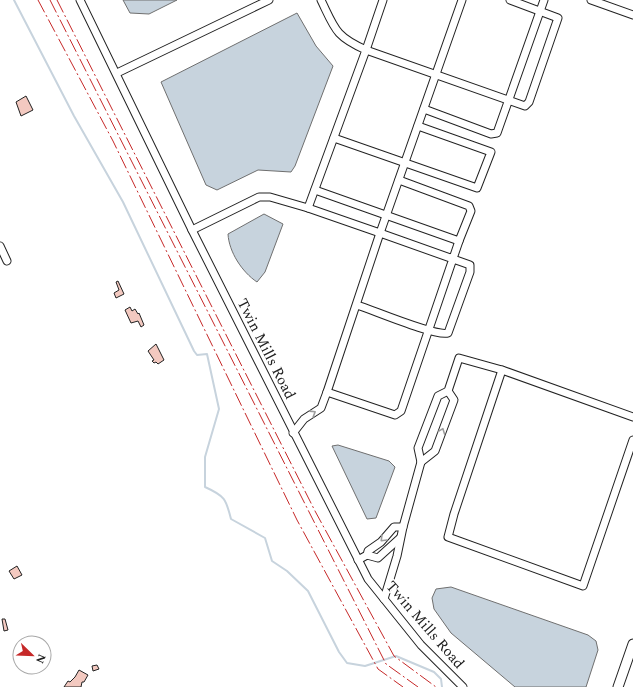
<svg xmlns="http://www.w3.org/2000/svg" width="633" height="687" viewBox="0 0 633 687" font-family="Spectral,serif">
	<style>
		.water { fill: #c7d3dd; stroke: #6f6f6f }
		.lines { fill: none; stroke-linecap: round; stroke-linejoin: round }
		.stream { stroke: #c7d3dd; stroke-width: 2 }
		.building { fill: #f3c9c0; stroke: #222 }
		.minor-casing { stroke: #222; stroke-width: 9 }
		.major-casing { stroke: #222; stroke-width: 11 }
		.minor { stroke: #fff; stroke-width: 7 }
		.major { stroke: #fff; stroke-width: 9 }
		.power { stroke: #c62828; stroke-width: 1; stroke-dasharray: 14 3 2 3; stroke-linecap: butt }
		.oneway { stroke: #9c9c9c }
		.labels { text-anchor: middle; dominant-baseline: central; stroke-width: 3; stroke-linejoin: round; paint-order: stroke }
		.street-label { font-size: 15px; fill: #222; stroke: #fff }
	</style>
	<rect width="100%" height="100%" fill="#fff"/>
	<g class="water">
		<polygon points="123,0 177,0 149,14 130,13"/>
		<polygon points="297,13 316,46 333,66 295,166 291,172 258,170 217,190 206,185 161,82"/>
		<path d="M264,214L283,224L265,272L257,282C242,272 229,252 228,234Z"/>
		<polygon points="338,445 389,461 395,467 376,518 367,519 332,446"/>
		<polygon points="451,587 588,635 596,641 598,650 586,687 515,687 451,633 434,609 432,598 436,589"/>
	</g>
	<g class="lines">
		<path class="stream" d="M14,0L74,116L123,202L194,351L197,355L207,354L219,409L205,457V487C225,496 226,499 231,519L265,538L272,561L287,571L308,591L339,652L347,663L365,666L396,656L434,672L441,679L442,687"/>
	</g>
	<g class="building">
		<polygon points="26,96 33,110 21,116 16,102"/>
		<polygon points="118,281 124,294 116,298 114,293 119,290 116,282"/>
		<polygon points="130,307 132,311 135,309 138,314 139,313 144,325 141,327 138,321 131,323 125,310"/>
		<polygon points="156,344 164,360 158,364 156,362 154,363 152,361 154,360 148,351"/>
		<polygon points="17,566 22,575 14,579 9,571"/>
		<polygon points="2,619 5,619 8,630 4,631"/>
		<polygon points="97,665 99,669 93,671 92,666"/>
		<polygon points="79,670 88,675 84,682 82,682 81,687 64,687 68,681 70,682 75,677"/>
	</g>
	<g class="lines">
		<g class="minor-casing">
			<g id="minor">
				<polyline points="80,0 192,230 368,579 421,645 463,687"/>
				<polyline points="383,0 366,50 525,106 529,102 558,18 510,0"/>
				<polyline points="591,0 633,15"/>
				<polyline points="117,73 269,0"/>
				<polyline points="424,109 491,134 497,133 544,0"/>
				<polyline points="334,138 477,188 491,152 418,126"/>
				<polyline points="315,190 459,241 471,211 469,206 399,180"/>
				<polyline points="308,208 380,233 462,0"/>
				<path d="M192,230L259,197H270L308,208L366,50C335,36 335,29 321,0"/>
				<polyline points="0,246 7,261"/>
				<path d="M357,305C373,310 436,337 448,333L470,272V265L380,233L327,392L395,415L401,411C420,354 440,298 459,241"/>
				<polyline points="502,370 454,514 448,537 583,586 633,440"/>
				<polyline points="293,433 304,419 321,408 327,392"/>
				<polyline points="421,462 435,451 454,400 448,391"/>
				<polyline points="367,555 378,558 400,538"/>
				<polyline points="358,560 367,555 368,551 381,542 394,527 403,527"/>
				<polyline points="384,599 397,556 403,527 421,462 418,448 438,396 448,391 459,358 502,370 633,417"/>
			</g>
		</g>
		<g class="major-casing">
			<polyline id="major" points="618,687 633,644"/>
		</g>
		<use href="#minor" class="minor"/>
		<use href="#major" class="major"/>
		<g class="power">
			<polyline points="38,0 113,141 297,520 378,669 403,687"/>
			<polyline points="50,0 386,664 418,687"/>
			<polyline points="57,0 315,511 394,656 436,687"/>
		</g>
	</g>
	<defs><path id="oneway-chevron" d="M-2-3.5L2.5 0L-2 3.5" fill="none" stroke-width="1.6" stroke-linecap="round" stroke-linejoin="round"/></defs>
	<g class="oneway">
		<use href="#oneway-chevron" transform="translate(313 413) rotate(-32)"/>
		<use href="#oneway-chevron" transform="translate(442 431) rotate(-69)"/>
		<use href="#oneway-chevron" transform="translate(383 539) rotate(135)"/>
	</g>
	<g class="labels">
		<g class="street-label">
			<text transform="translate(266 349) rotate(63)">Twin Mills Road</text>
			<text transform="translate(425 625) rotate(49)">Twin Mills Road</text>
		</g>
	</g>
	<g transform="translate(32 655) rotate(113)"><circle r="19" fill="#ffffff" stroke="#a7a7a7"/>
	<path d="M0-3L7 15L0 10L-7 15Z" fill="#c62828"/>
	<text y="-6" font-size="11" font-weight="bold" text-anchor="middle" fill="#222222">N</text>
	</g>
</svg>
